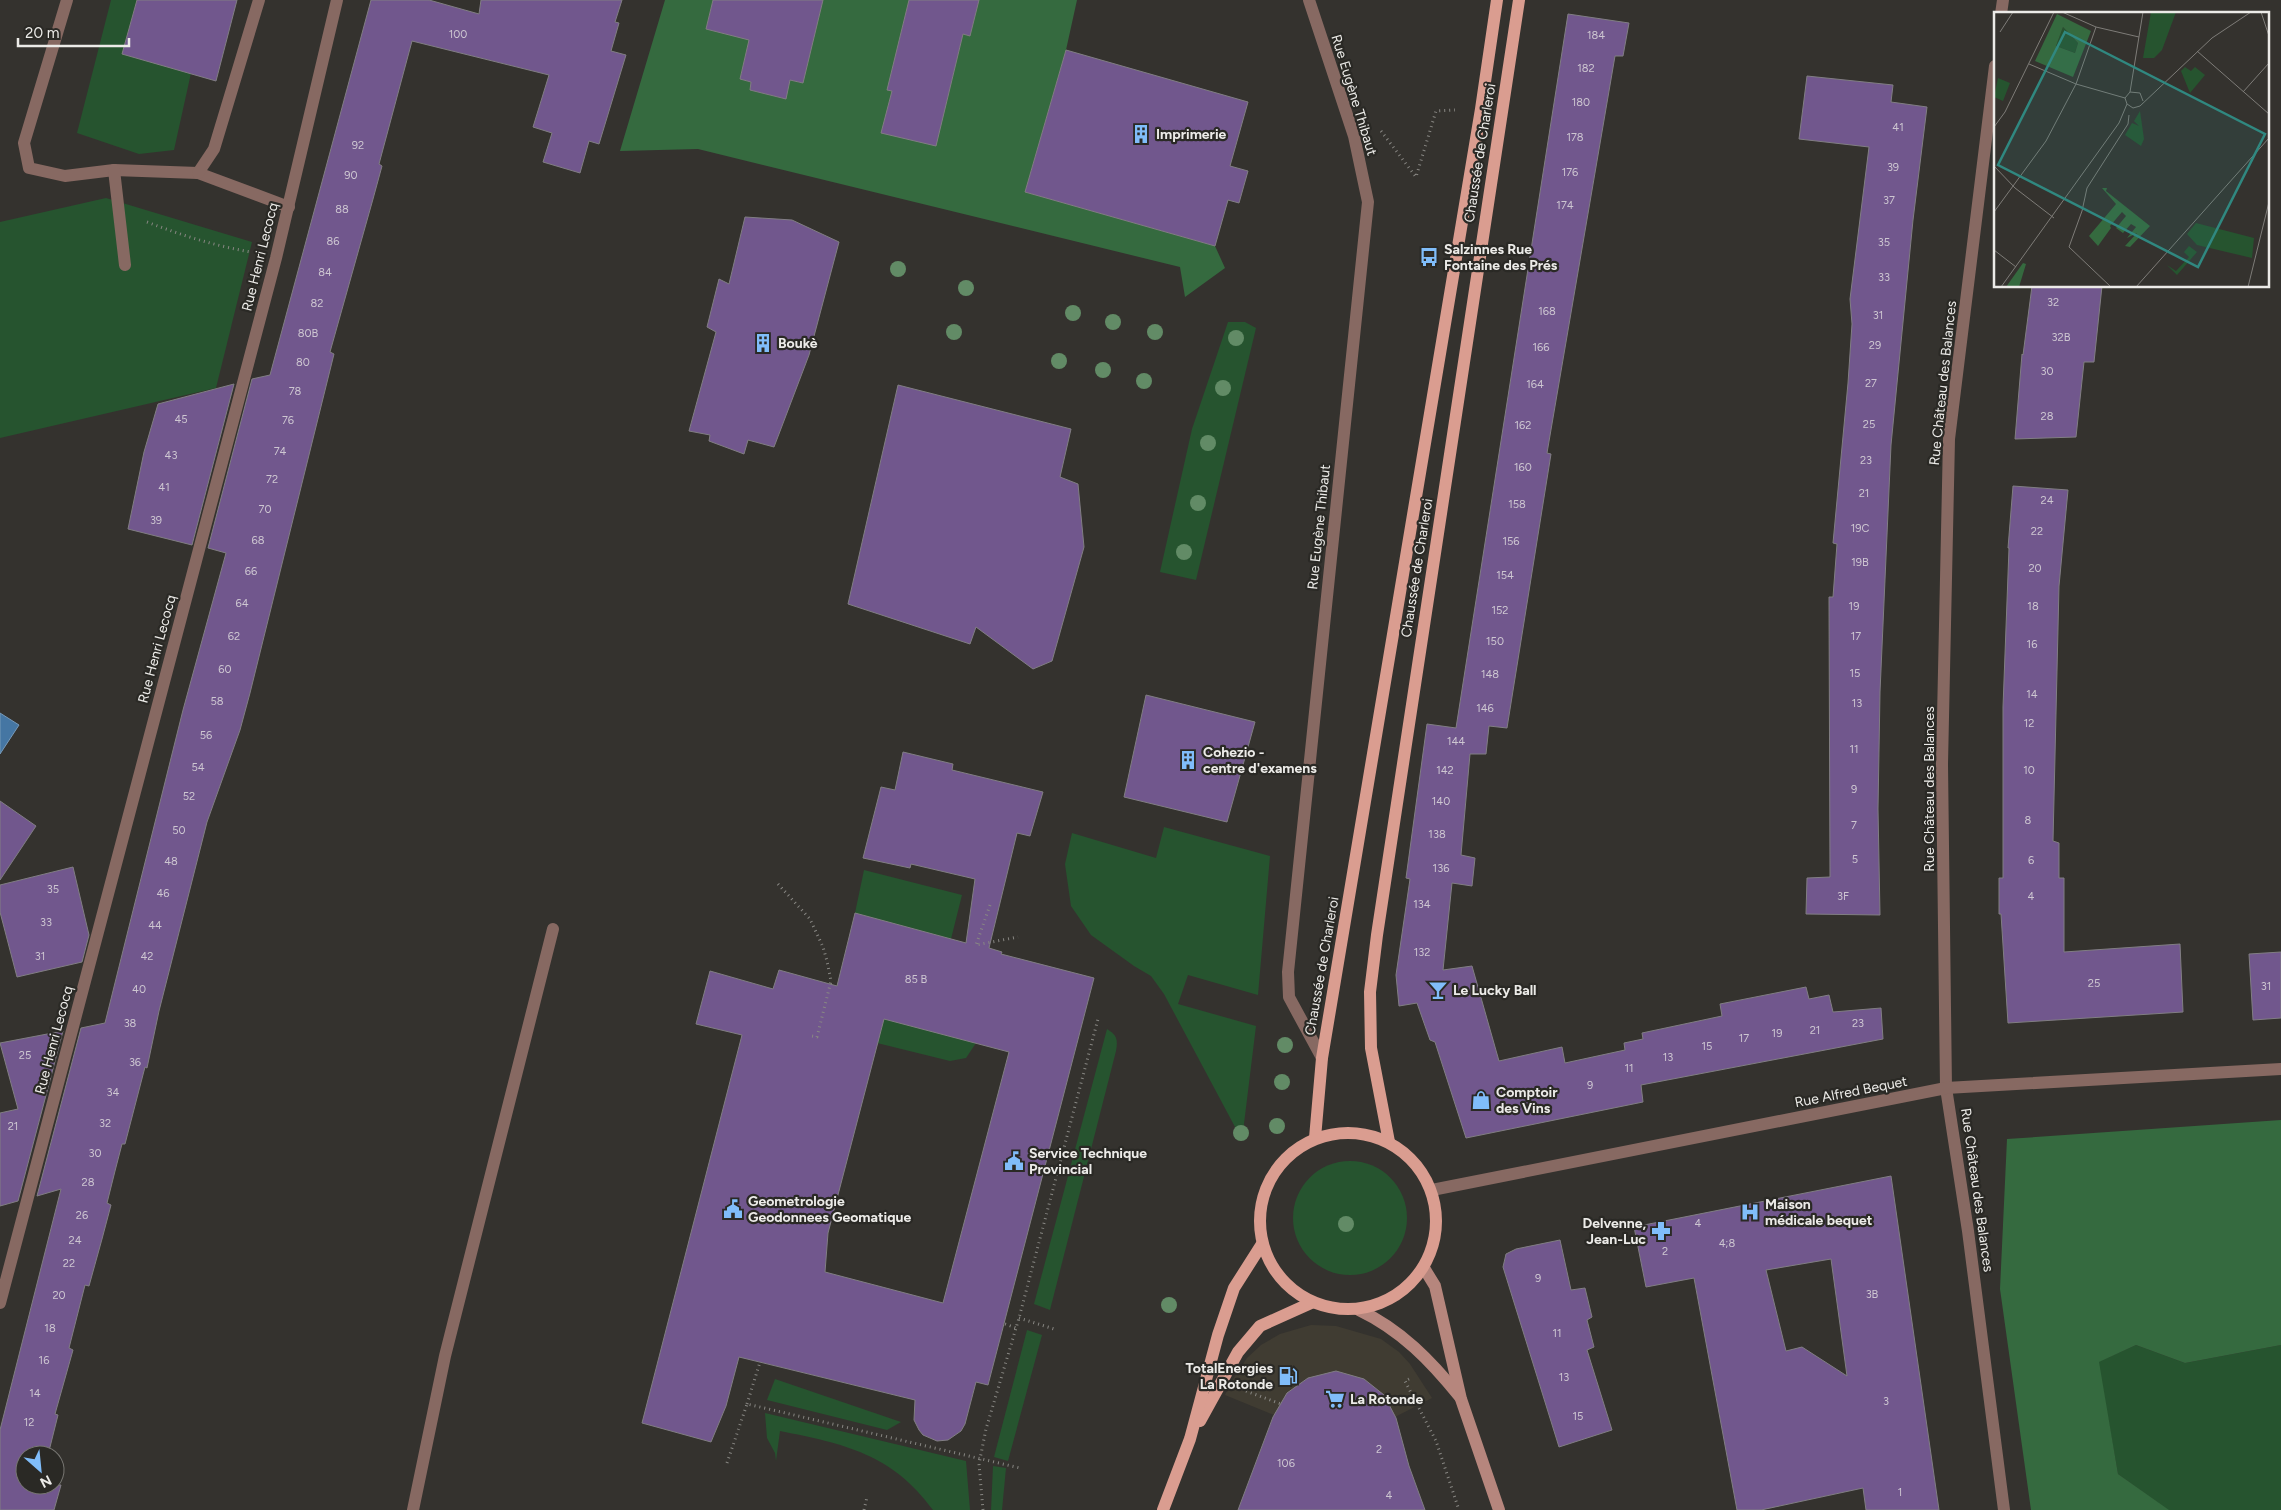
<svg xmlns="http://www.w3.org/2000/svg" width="2281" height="1510" viewBox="0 0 2281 1510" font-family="Figtree,sans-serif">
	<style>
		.built { fill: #403c32 }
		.green { fill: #26542f }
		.forest { fill: #356a3f }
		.water { fill: #4576a3; stroke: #7799b8 }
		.building { fill: #71578d; stroke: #817e83; fill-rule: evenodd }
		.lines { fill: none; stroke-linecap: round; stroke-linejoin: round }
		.path { stroke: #888783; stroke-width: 3; stroke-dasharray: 1 4; stroke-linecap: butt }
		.service { stroke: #876962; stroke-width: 12 }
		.minor { stroke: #876962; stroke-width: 12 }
		.secondary { stroke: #b6867d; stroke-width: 12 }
		.primary { stroke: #da9d90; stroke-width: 12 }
		.tree { fill: #628b66 }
		.labels { text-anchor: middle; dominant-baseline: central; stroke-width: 4.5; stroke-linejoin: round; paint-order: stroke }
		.number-label { font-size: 11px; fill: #cdc6d1 }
		.street-label { font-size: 14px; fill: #ecebe8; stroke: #2a2925 }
		.poi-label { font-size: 14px; font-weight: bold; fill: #ecebe8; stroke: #2a2925; text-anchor: start }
		.inset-road { fill: none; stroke: #7e7c78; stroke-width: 1 }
		.view { fill: #308880; fill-opacity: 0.15; stroke: #308880; stroke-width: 2.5 }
		.inset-edge { fill: none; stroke: #ecebe8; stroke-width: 2.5 }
	</style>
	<rect width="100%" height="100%" fill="#34322e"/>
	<polygon class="built" points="1311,1325 1336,1326 1381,1339 1399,1352 1410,1364 1432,1398 1395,1417 1349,1432 1274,1415 1225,1395 1233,1379 1247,1358 1261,1345 1280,1334"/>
	<g class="green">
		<polygon points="111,0 137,0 122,54 191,73 174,150 139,154 77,133"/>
		<polygon points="106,198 252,242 216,388 0,438 0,222"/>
		<polygon points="1228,322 1245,322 1256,328 1196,580 1160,572 1192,429"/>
		<polygon points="1164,827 1270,856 1258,995 1188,975 1178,1004 1256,1026 1242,1140 1164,994 1151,976 1134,966 1091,935 1071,906 1065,864 1072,833 1156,858"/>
		<polygon points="864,870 962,895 951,939 855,913"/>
		<polygon points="884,1019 976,1043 966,1058 950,1061 877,1043"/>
		<path d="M1107,1029C1117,1035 1118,1040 1116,1051L1050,1310L1034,1304Z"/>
		<circle cx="1350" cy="1218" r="57"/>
		<polygon points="1027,1330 1042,1335 1008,1461 994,1457"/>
		<polygon points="2136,1345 2185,1363 2281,1345 2281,1510 2168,1510 2118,1474 2098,1362"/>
		<polygon points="775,1379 901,1422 887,1430 767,1400"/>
		<path d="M765,1413L966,1461L970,1510H933C892,1454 845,1444 780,1431L776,1461L775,1453L767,1438Z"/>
		<polygon points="993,1466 1006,1468 1002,1510 991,1510"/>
	</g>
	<g class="forest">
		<polygon points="665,0 713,0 706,29 727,34 759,0 740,79 751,82 750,90 785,99 790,80 802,83 823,0 909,0 888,90 892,91 882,132 946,104 963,34 970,36 979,0 1077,0 1066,50 1025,192 1215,246 1225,268 1185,297 1180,267 698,149 620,151"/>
		<polygon points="2281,1120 2281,1345 2185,1363 2136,1345 2099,1362 2118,1474 2169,1510 2031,1510 2000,1289 2007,1139"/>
	</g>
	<polygon class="water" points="0,713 19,725 0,754"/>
	<g class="building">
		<polygon points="137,0 237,0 216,81 122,54"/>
		<polygon points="371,0 429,0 479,14 481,0 622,0 615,22 619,23 611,51 626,55 599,144 589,141 580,173 543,162 552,133 533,127 549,75 412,41 379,164 382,166 373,199 330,352 334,354 250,693 240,730 207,822 159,1011 147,1068 145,1067 125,1144 122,1144 115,1171 107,1203 111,1205 102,1239 89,1286 85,1285 69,1348 73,1350 55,1414 58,1415 48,1455 25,1455 25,1485 61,1485 54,1510 0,1510 0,1430 61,1189 37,1196 81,1028 105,1023 183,710 226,553 208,548 252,379 270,375"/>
		<polygon points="713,0 823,0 803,83 790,80 786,99 750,90 751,82 740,79 749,40 706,29"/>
		<polygon points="909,0 979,0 970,36 963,34 936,146 881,133 892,91 887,90"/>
		<polygon points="1568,14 1629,23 1623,56 1615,56 1547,453 1551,454 1507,728 1489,726 1486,754 1470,754 1461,855 1475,858 1472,886 1452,883 1443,970 1472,966 1499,1061 1562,1047 1565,1063 1625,1050 1624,1043 1643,1039 1642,1033 1722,1016 1720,1004 1806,987 1809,999 1829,995 1833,1012 1881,1008 1883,1039 1641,1085 1643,1102 1466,1138 1435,1042 1430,1040 1417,1003 1399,1006 1396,975 1410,879 1406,878 1427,724 1456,728"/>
		<polygon points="1066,50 1248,102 1230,166 1248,171 1239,203 1228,200 1215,246 1025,192"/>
		<polygon points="1807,76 1893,85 1891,102 1927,107 1913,220 1891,445 1880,692 1878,809 1880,915 1806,914 1807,878 1830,877 1829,597 1833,597 1837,544 1833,543 1848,383 1852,324 1850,299 1869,147 1799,139"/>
		<polygon points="745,217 792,220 839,242 809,355 774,447 748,440 744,454 709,441 710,435 689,431 716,332 707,327 719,279 729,284"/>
		<polygon points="2032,286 2102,286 2094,362 2084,362 2076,437 2015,439 2022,354 2023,355"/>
		<polygon points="234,384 192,545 128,529 144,452 158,404"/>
		<polygon points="898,385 1071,429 1060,477 1078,484 1084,547 1052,661 1033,669 976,627 970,644 848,604"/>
		<polygon points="2013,486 2068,490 2059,586 2053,841 2059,843 2059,878 2064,878 2064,952 2180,944 2183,1012 2008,1023 2001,914 1999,914 1999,878 2003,878 2003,707 2009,548 2008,548"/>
		<polygon points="1146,695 1255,722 1227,822 1124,797"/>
		<path d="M903,752L953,764L952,770L1043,792L1030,836L1017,833L989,948L1002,952L1001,954L1094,978L988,1385L976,1382L965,1424L961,1431L948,1440L937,1441L923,1435L919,1430L914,1420L915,1400L739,1357L726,1406L711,1442L642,1423L742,1035L696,1024L710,971L773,989L779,970L837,986L855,913L966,943L975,879L911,864L910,868L863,858L881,787L895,790ZM884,1019L1009,1052L943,1303L825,1272L828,1233Z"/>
		<polygon points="0,801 36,826 0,880"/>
		<polygon points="73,867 89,935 82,962 17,977 0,912 0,885"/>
		<polygon points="2281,952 2281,1018 2253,1020 2249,954"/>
		<polygon points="63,1031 18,1201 0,1206 0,1113 18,1109 0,1043"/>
		<path d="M1891,1176L1939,1510H1866L1863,1488L1761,1510H1737L1694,1278L1646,1287L1634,1227ZM1831,1259L1838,1310L1847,1376L1802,1347L1786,1351L1766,1270Z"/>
		<polygon points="1560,1240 1571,1290 1585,1288 1592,1317 1587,1320 1594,1347 1587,1350 1612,1430 1559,1447 1503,1267 1506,1254 1516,1249"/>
		<polygon points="1336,1371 1364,1379 1384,1395 1396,1418 1409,1466 1425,1510 1238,1510 1273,1417 1287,1393 1308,1378"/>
	</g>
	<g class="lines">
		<g class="path">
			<polyline points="1381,131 1416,177 1436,111 1455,110"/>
			<path d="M147,222C181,235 215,246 251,252"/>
			<polyline points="778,884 810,919 823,947 827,961 831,981 817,1037 812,1036"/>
			<polyline points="990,905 976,945 1018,937"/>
			<polyline points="1019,1318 1054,1329"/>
			<polyline points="1005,1324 1016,1328"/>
			<polyline points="1409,1379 1405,1381 1436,1441 1459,1510"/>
			<polyline points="1246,1391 1281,1404"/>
			<polyline points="747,1404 760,1362"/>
			<polyline points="727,1463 747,1404 1020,1468"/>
			<polyline points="864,1510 867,1497"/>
			<polyline points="983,1510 979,1464 986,1429 1019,1318 1098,1019"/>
		</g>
		<g class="service">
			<polyline points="67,0 24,143 29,168 65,176 114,170 198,173 289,207"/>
			<polyline points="114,170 125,265"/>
			<polyline points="198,173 214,149 259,0"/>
			<polyline points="413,1510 445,1356 553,929"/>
		</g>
		<g class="minor">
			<polyline points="1309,0 1354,136 1368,202 1288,972 1289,997 1322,1058"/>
			<polyline points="2001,14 2003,0"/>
			<polyline points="1995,66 1949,439 1942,764 1946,1088 1968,1231 2004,1510"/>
			<polyline points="1432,1190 1946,1088 2281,1069"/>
			<polyline points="0,1303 276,258 337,0"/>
		</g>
		<g class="secondary">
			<polyline points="1424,1268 1435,1286 1461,1399 1499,1510"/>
			<path d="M1359,1310C1401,1330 1431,1361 1460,1397"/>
		</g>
		<g class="primary">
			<circle cx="1348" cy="1221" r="88"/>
			<polyline points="1315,1138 1322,1058 1481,109 1497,0"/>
			<polyline points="1389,1142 1371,1048 1370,992 1377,935 1519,0"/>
			<polyline points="1200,1421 1238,1352 1260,1326 1311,1303"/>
			<polyline points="1163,1510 1190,1439 1218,1335 1234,1288 1262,1244"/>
		</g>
	</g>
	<g class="tree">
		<circle cx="898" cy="269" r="8"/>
		<circle cx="966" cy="288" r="8"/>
		<circle cx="1073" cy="313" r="8"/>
		<circle cx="1113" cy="322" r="8"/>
		<circle cx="954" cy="332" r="8"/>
		<circle cx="1155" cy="332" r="8"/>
		<circle cx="1236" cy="338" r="8"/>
		<circle cx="1059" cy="361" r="8"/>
		<circle cx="1103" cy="370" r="8"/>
		<circle cx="1144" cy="381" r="8"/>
		<circle cx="1223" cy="388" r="8"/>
		<circle cx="1208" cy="443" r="8"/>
		<circle cx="1198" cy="503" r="8"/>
		<circle cx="1184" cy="552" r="8"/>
		<circle cx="1285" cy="1045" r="8"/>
		<circle cx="1282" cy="1082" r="8"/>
		<circle cx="1277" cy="1126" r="8"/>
		<circle cx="1241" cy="1133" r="8"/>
		<circle cx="1346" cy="1224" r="8"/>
		<circle cx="1169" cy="1305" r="8"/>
	</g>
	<defs>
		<g id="building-bare" transform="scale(1.5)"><path d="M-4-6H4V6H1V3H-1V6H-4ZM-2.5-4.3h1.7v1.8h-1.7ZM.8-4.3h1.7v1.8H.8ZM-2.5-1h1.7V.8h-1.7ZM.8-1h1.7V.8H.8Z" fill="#80bdfa" stroke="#2a2925" stroke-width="2.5" paint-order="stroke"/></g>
		<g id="bus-bare" transform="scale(1.5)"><path d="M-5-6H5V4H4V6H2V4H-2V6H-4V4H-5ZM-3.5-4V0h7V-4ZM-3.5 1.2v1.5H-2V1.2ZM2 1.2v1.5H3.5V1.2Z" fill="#80bdfa" stroke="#2a2925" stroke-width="2.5" paint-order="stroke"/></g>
		<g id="bar-bare" transform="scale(1.5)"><path d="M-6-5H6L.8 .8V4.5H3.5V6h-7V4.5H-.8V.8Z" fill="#80bdfa" stroke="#2a2925" stroke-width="2.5" paint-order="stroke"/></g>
		<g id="shop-bare" transform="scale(1.5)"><path d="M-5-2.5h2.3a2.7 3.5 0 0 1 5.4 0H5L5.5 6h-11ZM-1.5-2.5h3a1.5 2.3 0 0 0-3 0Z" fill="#80bdfa" stroke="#2a2925" stroke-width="2.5" paint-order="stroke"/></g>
		<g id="civic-bare" transform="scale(1.5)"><path d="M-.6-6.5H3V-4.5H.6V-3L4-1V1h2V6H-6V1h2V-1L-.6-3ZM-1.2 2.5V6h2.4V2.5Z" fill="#80bdfa" stroke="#2a2925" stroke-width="2.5" paint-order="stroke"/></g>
		<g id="hospital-bare" transform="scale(1.5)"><path d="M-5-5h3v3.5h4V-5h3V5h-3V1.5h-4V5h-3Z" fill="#80bdfa" stroke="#2a2925" stroke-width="2.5" paint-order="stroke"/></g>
		<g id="pharmacy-bare" transform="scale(1.5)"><path d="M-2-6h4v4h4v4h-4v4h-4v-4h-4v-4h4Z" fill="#80bdfa" stroke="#2a2925" stroke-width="2.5" paint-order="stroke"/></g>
		<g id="fuel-bare" transform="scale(1.5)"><path d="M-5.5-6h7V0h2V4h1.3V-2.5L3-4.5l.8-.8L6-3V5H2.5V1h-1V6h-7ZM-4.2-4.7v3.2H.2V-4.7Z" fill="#80bdfa" stroke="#2a2925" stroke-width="2.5" paint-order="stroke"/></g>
		<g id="supermarket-bare" transform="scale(1.5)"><path d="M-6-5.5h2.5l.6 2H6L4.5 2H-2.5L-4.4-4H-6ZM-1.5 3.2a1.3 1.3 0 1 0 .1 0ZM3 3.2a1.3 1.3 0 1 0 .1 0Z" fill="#80bdfa" stroke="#2a2925" stroke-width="2.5" paint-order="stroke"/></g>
	</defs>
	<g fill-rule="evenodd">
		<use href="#building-bare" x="1141" y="134"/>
		<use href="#bus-bare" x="1429" y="257"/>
		<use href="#building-bare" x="763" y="343"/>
		<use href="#building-bare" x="1188" y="760"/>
		<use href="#bar-bare" x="1438" y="990"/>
		<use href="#shop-bare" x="1481" y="1100"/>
		<use href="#civic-bare" x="1014" y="1161"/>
		<use href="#civic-bare" x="733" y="1209"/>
		<use href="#hospital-bare" x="1750" y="1212"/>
		<use href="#pharmacy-bare" x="1661" y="1231"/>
		<use href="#fuel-bare" x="1288" y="1376"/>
		<use href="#supermarket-bare" x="1335" y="1399"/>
	</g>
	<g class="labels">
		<g class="number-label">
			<text x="458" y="34">100</text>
			<text x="1596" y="35">184</text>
			<text x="1586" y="68">182</text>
			<text x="1581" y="102">180</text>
			<text x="1898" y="127">41</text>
			<text x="1575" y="137">178</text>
			<text x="358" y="145">92</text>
			<text x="1893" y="167">39</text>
			<text x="1570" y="172">176</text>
			<text x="351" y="175">90</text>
			<text x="1889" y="200">37</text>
			<text x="1565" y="205">174</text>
			<text x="342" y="209">88</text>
			<text x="333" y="241">86</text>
			<text x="1884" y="242">35</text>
			<text x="325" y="272">84</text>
			<text x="1884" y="277">33</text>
			<text x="2053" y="302">32</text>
			<text x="317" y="303">82</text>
			<text x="1547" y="311">168</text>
			<text x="1878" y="315">31</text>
			<text x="308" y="333">80B</text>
			<text x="2061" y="337">32B</text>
			<text x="1875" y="345">29</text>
			<text x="1541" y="347">166</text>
			<text x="303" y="362">80</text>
			<text x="2047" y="371">30</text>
			<text x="1871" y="383">27</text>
			<text x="1535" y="384">164</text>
			<text x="295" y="391">78</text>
			<text x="2047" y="416">28</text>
			<text x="181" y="419">45</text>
			<text x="288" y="420">76</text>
			<text x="1869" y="424">25</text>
			<text x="1523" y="425">162</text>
			<text x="280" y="451">74</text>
			<text x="171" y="455">43</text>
			<text x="1866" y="460">23</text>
			<text x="1523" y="467">160</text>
			<text x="272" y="479">72</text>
			<text x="164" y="487">41</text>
			<text x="1864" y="493">21</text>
			<text x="2047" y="500">24</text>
			<text x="1517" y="504">158</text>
			<text x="265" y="509">70</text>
			<text x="156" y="520">39</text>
			<text x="1860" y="528">19C</text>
			<text x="2037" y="531">22</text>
			<text x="258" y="540">68</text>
			<text x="1511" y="541">156</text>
			<text x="1860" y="562">19B</text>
			<text x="2035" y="568">20</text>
			<text x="251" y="571">66</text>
			<text x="1505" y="575">154</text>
			<text x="242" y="603">64</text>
			<text x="1854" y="606">19</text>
			<text x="2033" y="606">18</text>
			<text x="1500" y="610">152</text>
			<text x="234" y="636">62</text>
			<text x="1856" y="636">17</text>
			<text x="1495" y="641">150</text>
			<text x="2032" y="644">16</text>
			<text x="225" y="669">60</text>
			<text x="1855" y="673">15</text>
			<text x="1490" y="674">148</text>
			<text x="2032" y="694">14</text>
			<text x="217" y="701">58</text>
			<text x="1857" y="703">13</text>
			<text x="1485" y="708">146</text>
			<text x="2029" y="723">12</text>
			<text x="206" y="735">56</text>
			<text x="1456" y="741">144</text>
			<text x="1854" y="749">11</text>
			<text x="198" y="767">54</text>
			<text x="1445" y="770">142</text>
			<text x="2029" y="770">10</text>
			<text x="1854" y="789">9</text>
			<text x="189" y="796">52</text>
			<text x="1441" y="801">140</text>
			<text x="2028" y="820">8</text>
			<text x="1854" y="825">7</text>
			<text x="179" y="830">50</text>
			<text x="1437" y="834">138</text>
			<text x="1855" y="859">5</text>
			<text x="2031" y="860">6</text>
			<text x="171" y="861">48</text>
			<text x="1441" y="868">136</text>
			<text x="53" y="889">35</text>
			<text x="163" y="893">46</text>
			<text x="1843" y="896">3F</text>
			<text x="2031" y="896">4</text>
			<text x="1422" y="904">134</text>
			<text x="46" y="922">33</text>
			<text x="155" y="925">44</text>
			<text x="1422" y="952">132</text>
			<text x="40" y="956">31</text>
			<text x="147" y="956">42</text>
			<text x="916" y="979">85 B</text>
			<text x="2094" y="983">25</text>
			<text x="2266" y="986">31</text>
			<text x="139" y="989">40</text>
			<text x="130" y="1023">38</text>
			<text x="1858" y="1023">23</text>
			<text x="1815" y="1030">21</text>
			<text x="1777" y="1033">19</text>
			<text x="1744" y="1038">17</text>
			<text x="1707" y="1046">15</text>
			<text x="25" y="1055">25</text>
			<text x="1668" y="1057">13</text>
			<text x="135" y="1062">36</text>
			<text x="1629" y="1068">11</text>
			<text x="1590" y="1085">9</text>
			<text x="113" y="1092">34</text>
			<text x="105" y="1123">32</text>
			<text x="13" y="1126">21</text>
			<text x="95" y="1153">30</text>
			<text x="88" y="1182">28</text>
			<text x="82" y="1215">26</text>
			<text x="1698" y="1223">4</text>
			<text x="75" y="1240">24</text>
			<text x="1727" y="1243">4;8</text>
			<text x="1665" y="1251">2</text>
			<text x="69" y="1263">22</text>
			<text x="1538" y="1278">9</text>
			<text x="1872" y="1294">3B</text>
			<text x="59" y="1295">20</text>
			<text x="50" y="1328">18</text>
			<text x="1557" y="1333">11</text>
			<text x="44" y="1360">16</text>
			<text x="1564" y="1377">13</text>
			<text x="35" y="1393">14</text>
			<text x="1886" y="1401">3</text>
			<text x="1578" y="1416">15</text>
			<text x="29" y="1422">12</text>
			<text x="1379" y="1449">2</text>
			<text x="1286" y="1463">106</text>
			<text x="1900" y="1492">1</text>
			<text x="1389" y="1495">4</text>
		</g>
		<g class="street-label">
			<text transform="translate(1354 95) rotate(73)">Rue Eugène Thibaut</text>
			<text transform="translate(1480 153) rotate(-81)">Chaussée de Charleroi</text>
			<text transform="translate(260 257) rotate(-76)">Rue Henri Lecocq</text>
			<text transform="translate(1943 383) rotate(-84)">Rue Château des Balances</text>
			<text transform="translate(1319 527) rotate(-84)">Rue Eugène Thibaut</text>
			<text transform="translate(1417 568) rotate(-81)">Chaussée de Charleroi</text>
			<text transform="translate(157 649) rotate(-75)">Rue Henri Lecocq</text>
			<text transform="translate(1929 789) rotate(-90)">Rue Château des Balances</text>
			<text transform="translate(1322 966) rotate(-80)">Chaussée de Charleroi</text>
			<text transform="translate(54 1040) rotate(-75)">Rue Henri Lecocq</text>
			<text transform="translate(1851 1092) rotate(-11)">Rue Alfred Bequet</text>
			<text transform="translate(1977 1190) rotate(82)">Rue Château des Balances</text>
		</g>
		<g class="poi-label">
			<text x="1156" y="134">Imprimerie</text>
			<text x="1444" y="249">Salzinnes Rue<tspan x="1444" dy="16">Fontaine des Prés</tspan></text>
			<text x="778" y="343">Boukè</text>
			<text x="1203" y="752">Cohezio -<tspan x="1203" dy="16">centre d'examens</tspan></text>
			<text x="1453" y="990">Le Lucky Ball</text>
			<text x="1496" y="1092">Comptoir<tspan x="1496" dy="16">des Vins</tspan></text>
			<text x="1029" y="1153">Service Technique<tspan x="1029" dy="16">Provincial</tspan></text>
			<text x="748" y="1201">Geometrologie<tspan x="748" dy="16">Geodonnees Geomatique</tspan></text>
			<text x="1765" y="1204">Maison<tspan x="1765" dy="16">médicale bequet</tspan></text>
			<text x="1646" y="1223" text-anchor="end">Delvenne,<tspan x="1646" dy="16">Jean-Luc</tspan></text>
			<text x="1273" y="1368" text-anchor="end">TotalEnergies<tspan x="1273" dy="16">La Rotonde</tspan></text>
			<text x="1350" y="1399">La Rotonde</text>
		</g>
	</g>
	<g transform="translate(1994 12)">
		<rect width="275" height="275" fill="#34322e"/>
		<path d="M157,0H182L168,38L160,46H149ZM69,15L84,31L81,41L62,34ZM191,55L197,59L201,55L211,63L196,81L187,59ZM4,66L16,71L9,89L0,85ZM146,99L150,127L147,134L131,123L138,111L145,114L140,109ZM202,211L260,226L258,246L203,233L193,222ZM195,234L203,240L183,263L173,253L182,259L195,245L190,240Z" fill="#26542f"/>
		<path d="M63,2L97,19L79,65L41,49ZM69,15L84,31L81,41L62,34ZM108,176H113L112,179L156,214L136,235L131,234L143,221L133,226L142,215L137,212L129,221L122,216L132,204L128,200L116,214L117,216L104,234L95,224L122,192ZM29,251L32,252L25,275H12Z" fill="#356a3f" fill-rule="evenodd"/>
		<path class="inset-road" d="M68,0L102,15L145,25M149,0L136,80L131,86L133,92L139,96L146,94L218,26L257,0M267,0L275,24M6,20L19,0M203,39L275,102M35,52L82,72L131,86M136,80L146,81L149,89M249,80L275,51M0,115L11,100L60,0M0,154L21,176L60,206M0,200L52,129L82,72L102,15M0,238L22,255M7,275L125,111L133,92M117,275L75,235L88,199L93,176L134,112L135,103M142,275L275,126M254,275L275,190"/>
		<path class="view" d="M71,20L271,122L204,255L4,153Z"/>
		<rect width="275" height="275" class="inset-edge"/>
	</g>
	<g transform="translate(40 1470) rotate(153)"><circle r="24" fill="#2a2925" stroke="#787773"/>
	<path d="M0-4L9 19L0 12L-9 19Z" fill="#80bdfa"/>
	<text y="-8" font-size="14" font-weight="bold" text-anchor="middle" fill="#ecebe8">N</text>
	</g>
	<path d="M18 38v8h111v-8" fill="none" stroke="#ecebe8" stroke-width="2.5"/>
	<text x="25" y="38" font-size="15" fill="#ecebe8" stroke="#2a2925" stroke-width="4" paint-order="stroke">20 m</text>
</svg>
